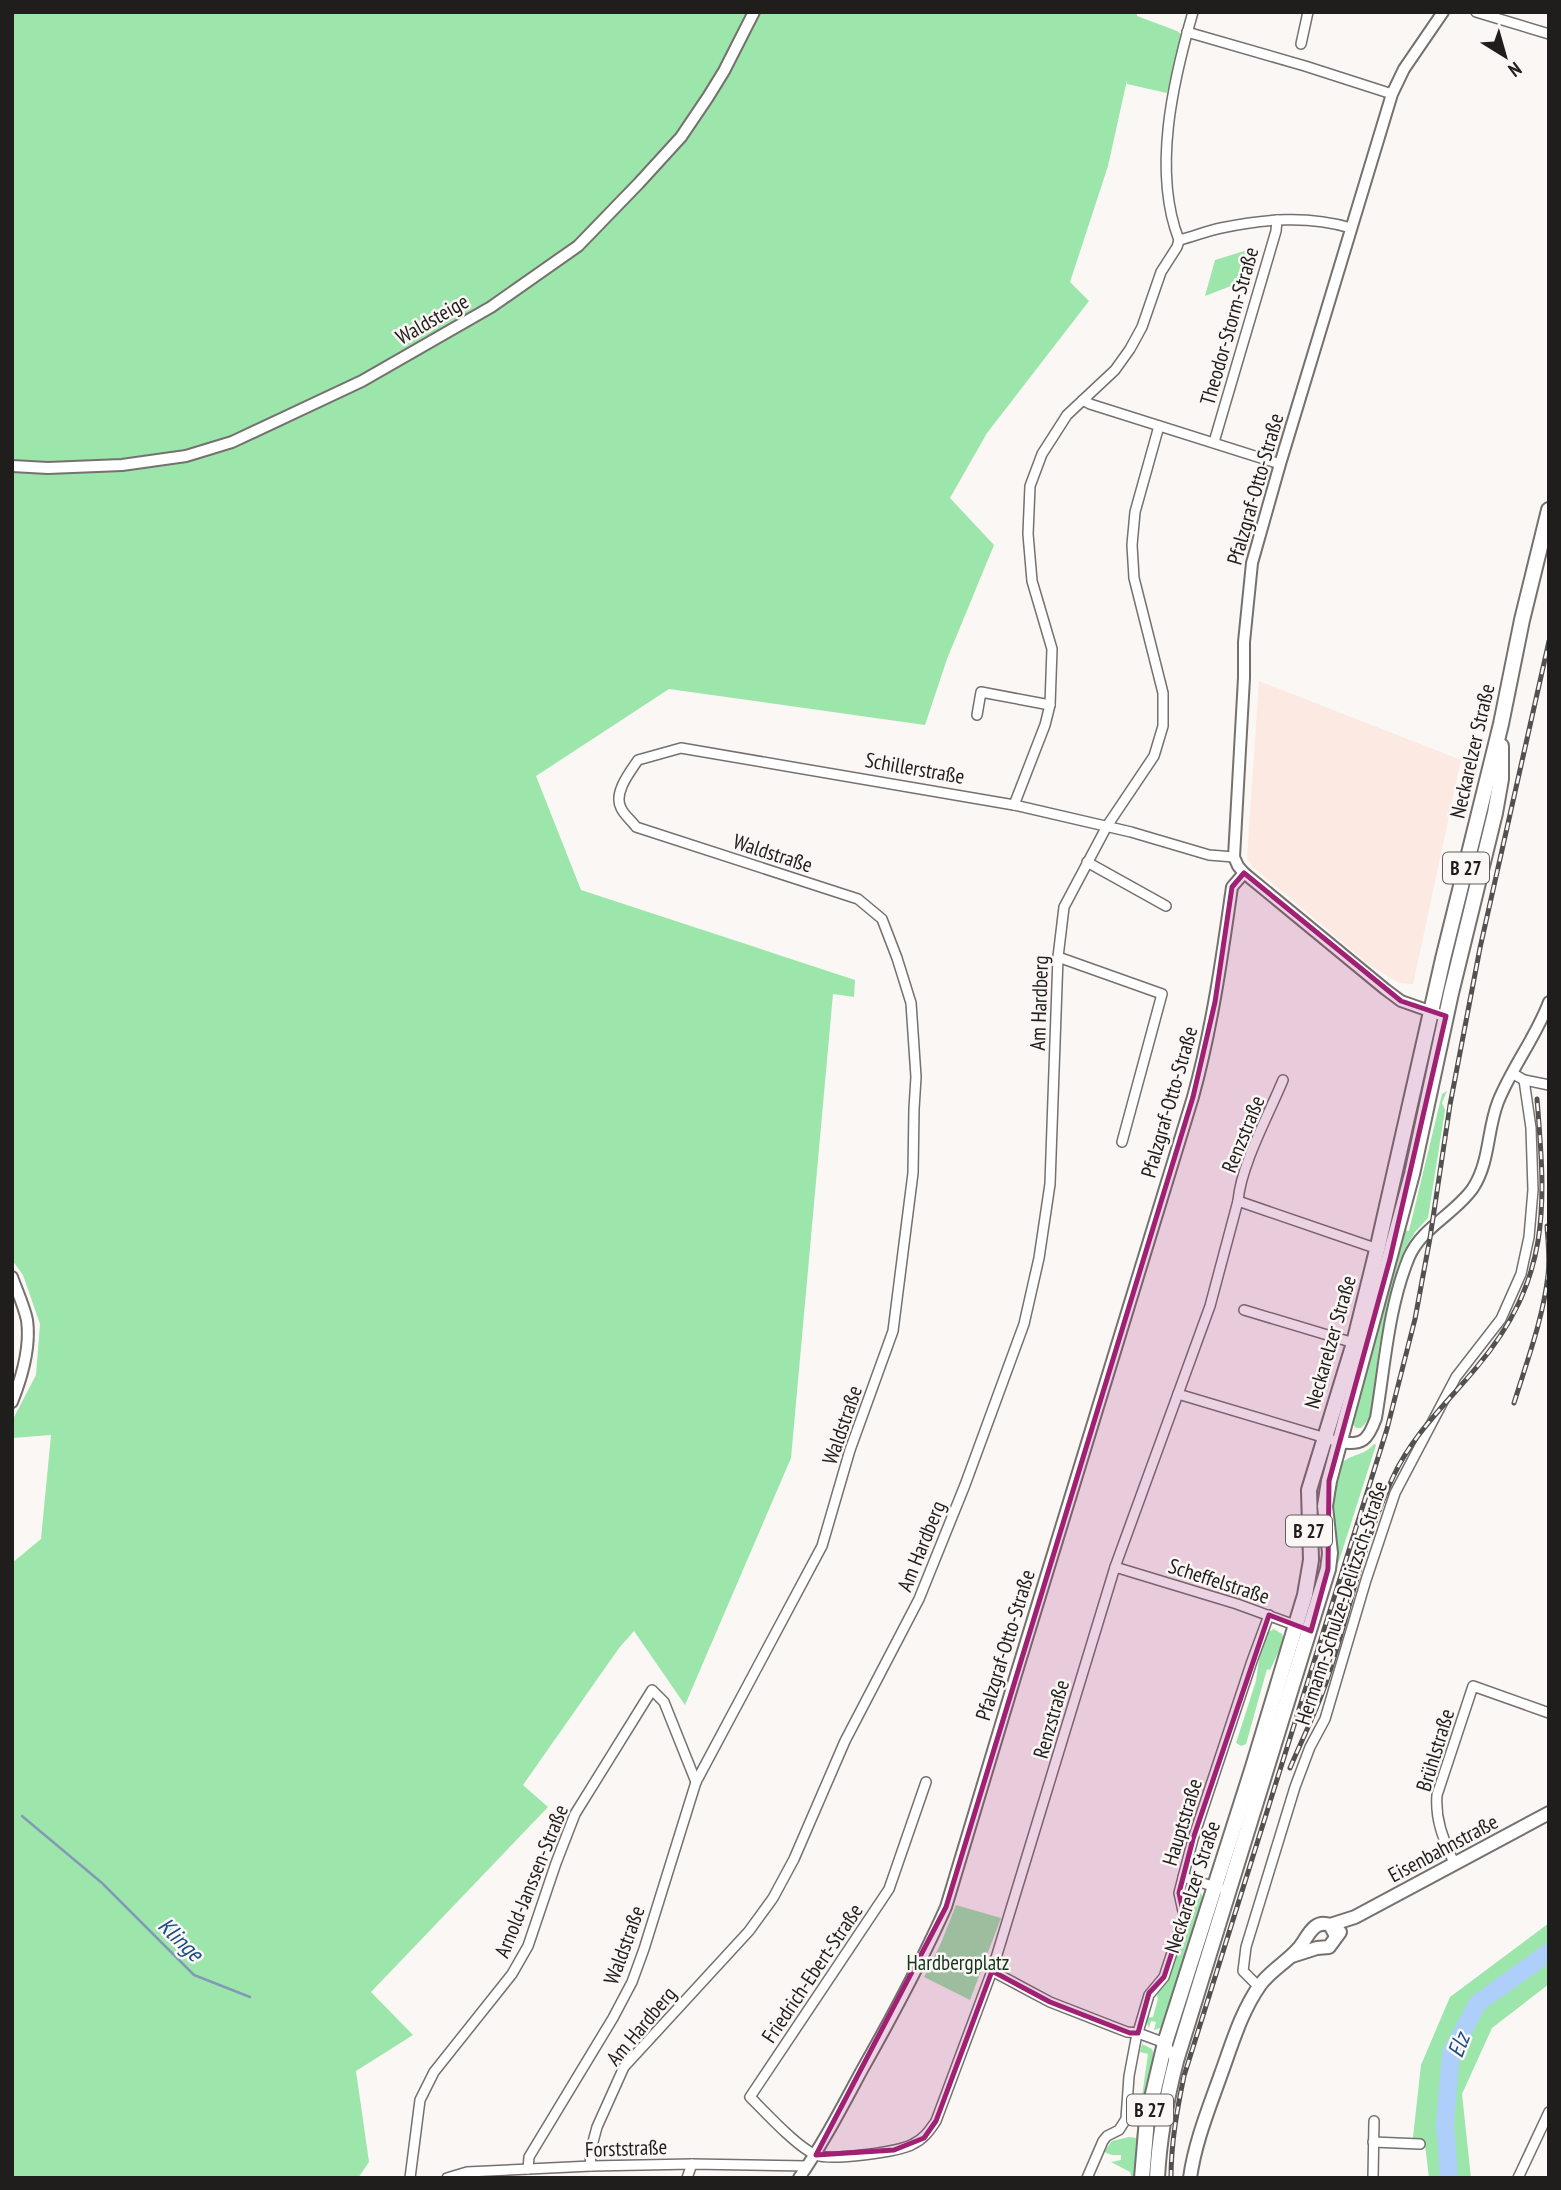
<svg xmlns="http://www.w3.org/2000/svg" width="1561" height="2190" viewBox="0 0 1561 2190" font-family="'PT Sans Narrow',sans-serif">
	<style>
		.education { fill: #fce9e1 }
		.green { fill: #9ce5ab }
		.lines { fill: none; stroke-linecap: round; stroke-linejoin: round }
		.stream { stroke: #839ab7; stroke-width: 2.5 }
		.river { stroke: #aecff9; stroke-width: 18 }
		.minor-casing { stroke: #74716f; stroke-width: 12 }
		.tertiary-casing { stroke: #74716f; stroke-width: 14 }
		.secondary-casing { stroke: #74716f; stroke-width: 16 }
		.primary-casing { stroke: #74716f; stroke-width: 18 }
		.minor { stroke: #fff; stroke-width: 9 }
		.tertiary { stroke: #fff; stroke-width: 10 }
		.secondary { stroke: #fff; stroke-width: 12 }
		.primary { stroke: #fff; stroke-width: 14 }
		.rail-casing { stroke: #535150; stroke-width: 5 }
		.rail { stroke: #faf7f5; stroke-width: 2.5; stroke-dasharray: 8; stroke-linecap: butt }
		.marked { fill: #a02173; fill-opacity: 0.2; stroke: #a02173; stroke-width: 5; stroke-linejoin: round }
		.labels { text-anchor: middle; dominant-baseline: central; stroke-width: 5; stroke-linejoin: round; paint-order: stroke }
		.shield { fill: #faf7f5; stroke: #615f5e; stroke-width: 2 }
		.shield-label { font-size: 19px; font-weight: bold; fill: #1f1e1d }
		.street-label { font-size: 21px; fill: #1f1e1d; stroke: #faf7f5 }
		.park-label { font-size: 21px; fill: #14341c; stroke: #faf7f5 }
		.water-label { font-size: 23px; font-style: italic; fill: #174c89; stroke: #faf7f5 }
	</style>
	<rect width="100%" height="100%" fill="#faf7f5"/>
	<polygon class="education" points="1259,681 1461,760 1413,984 1399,983 1368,964 1253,867 1247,858"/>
	<g class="green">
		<polygon points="12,12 1137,12 1137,16 1177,31 1181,34 1167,93 1127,84 1127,80 1108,166 1070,282 1089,301 987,433 950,498 994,545 947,659 925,725 669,689 536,776 581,890 855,980 854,997 833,994 791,1458 685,1705 634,1631 619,1648 523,1785 548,1807 371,1992 413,2035 356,2071 369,2162 358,2178 12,2178 12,1563 41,1539 51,1435 12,1438 12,1421 36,1375 40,1324 23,1275 12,1260"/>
		<polygon points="1254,248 1259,253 1249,279 1205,296 1215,260"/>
		<polygon points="1447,1091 1442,1103 1445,1110 1428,1218 1415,1232 1405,1249 1398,1265 1379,1347 1372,1409 1369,1419 1361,1428 1356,1428 1351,1422 1403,1230 1409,1231 1442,1094"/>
		<path d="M1374,1444L1376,1445L1338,1564L1333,1562C1332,1541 1328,1479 1341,1464C1350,1454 1364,1456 1374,1444Z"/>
		<polygon points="1274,1629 1282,1634 1284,1640 1270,1670 1267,1669 1246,1744 1241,1746 1236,1743 1256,1681 1260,1652 1258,1650 1266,1633"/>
		<polygon points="1192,1887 1201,1893 1203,1899 1202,1906 1167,2021 1160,2028 1154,2030 1156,2022 1151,2021 1149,2028 1145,2018 1153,2017 1158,1999 1157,1995 1168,1981 1188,1923 1185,1892"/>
		<polygon points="956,1905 1001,1918 970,2000 924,1977 941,1943"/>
		<polygon points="1549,1923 1549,1984 1492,2028 1462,2094 1471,2178 1429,2178 1425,2145 1412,2146 1421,2065 1450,1997"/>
		<polygon points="1142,2044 1152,2049 1155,2056 1144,2104 1138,2140 1138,2178 1132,2178 1130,2172 1111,2162 1121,2160 1121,2155 1112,2155 1104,2152 1112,2141 1129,2137 1136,2138 1148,2054 1140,2052"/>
	</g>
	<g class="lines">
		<g class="stream">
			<polyline points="22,1816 102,1883"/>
			<polyline points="103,1884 194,1975 250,1997"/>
		</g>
		<polyline class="river" points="1449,2178 1445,2123 1451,2053 1478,2003 1549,1952"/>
		<g class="minor-casing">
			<g id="minor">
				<polyline points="1476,12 1549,34"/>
				<polyline points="1187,32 1305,66 1392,94"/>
				<polyline points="1301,44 1308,12"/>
				<path d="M1179,240C1152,171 1173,81 1193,12"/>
				<path d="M1179,240C1193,237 1206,231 1221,228C1264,219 1308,215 1351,228"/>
				<polyline points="1083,400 1090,404 1280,464"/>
				<polyline points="1214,442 1276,231 1277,220"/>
				<polyline points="977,715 981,692 1050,705"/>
				<polyline points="1014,805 1045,725 1050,705 1052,649 1032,581 1028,534 1030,486 1042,454 1067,415 1115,370 1130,349 1142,327 1161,272 1177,247 1179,240"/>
				<polyline points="1087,862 1166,906"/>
				<polyline points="1058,957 1162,994 1122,1142"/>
				<polyline points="1512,1073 1524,1080 1549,1085"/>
				<path d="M1238,1201C1241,1165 1269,1114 1283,1080"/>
				<polyline points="1244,1310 1354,1343"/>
				<polyline points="1178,1394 1339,1442"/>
				<polyline points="1115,1567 1237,1604 1300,1627"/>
				<path d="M926,1782L889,1889L750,2097C765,2112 797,2147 816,2155C831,2161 899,2152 913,2144C924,2139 929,2131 936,2121L992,1971L1115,1567L1210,1306L1238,1201L1372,1247L1380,1246"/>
				<path d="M1454,1863C1444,1840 1435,1821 1437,1795L1473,1686L1549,1713"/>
				<polyline points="1183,1877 1219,1888"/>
				<polyline points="992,1971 1050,2002 1127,2032 1138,2033 1165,2043 1176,2061"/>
				<polyline points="1259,1987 1243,1971 1246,1947 1295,1787 1310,1747 1325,1719 1366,1580 1395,1493 1456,1377 1501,1319 1521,1274 1529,1237 1533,1190 1531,1128 1524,1080"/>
				<polyline points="1373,2142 1420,2144"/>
				<polyline points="591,2166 590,2153 597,2127 624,2067 749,1931 773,1898 794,1859 845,1741 919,1599 965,1485 1024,1324 1039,1258 1050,1184 1058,957 1064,907 1107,826 1154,756 1163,726 1163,693 1134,578 1132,545 1135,512 1159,426"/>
				<path d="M528,2169L529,2157L613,2018L632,1982L644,1949L696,1782L822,1546L850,1450L893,1331L913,1173L914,1109L916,1077L911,1003L897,958L882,919L858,899L636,827C632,821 624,815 621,808C613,793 630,772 638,760L681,748L1014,805L1131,832L1209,855L1234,857"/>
				<polyline points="410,2178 420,2100 434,2072 512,1974 528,1946 556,1863 575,1814 652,1690 664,1702 696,1782"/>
				<polyline points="447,2178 467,2172 591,2166 692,2164 807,2166"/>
				<polyline points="687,2178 692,2164"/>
				<polyline points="1087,2178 1103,2141 1107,2136 1119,2130 1126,2119 1129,2076 1136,2039 1149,1995 1164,1977 1184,1916 1179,1893 1193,1839 1252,1661 1269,1615"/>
				<polyline points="1373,2178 1374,2121"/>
				<polyline points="1518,2178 1549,2112"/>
			</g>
		</g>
		<g class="tertiary-casing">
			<g id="tertiary">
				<polyline points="12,466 48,468 122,465 186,456 232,442 362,381 491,307 578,246 639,183 681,137 708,97 724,71 754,12"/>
				<polyline points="1438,1014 1401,1001 1385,989 1244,873 1238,866 1234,857 1244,678 1244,642 1252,563 1280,464 1392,94 1404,69 1443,12"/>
				<path d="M12,1277C17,1291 24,1306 27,1320C31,1348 22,1377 12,1402"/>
				<path d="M1339,1442C1363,1446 1368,1440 1376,1418C1385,1365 1388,1308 1409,1257C1422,1227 1455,1214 1473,1188C1490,1162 1487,1130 1498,1102C1512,1067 1536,1037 1549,1002"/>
				<path d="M799,2178C823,2144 842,2107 862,2070C892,2017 921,1963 946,1907L1014,1681L1193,1097C1212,1028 1222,958 1232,887L1244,873"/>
			</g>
		</g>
		<g class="secondary-casing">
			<g id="secondary">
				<polyline points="1330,1925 1355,1917 1549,1813"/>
				<polyline points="1292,1956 1317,1948 1329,1947 1340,1932"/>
				<path d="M1190,2178C1195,2142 1209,2108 1221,2074C1232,2044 1241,2012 1260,1985C1271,1970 1287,1962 1299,1948C1308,1937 1313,1919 1330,1925L1336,1936"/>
			</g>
		</g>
		<g class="primary-casing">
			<g id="primary">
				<polyline points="1142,2178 1147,2119 1165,2043 1253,1767 1305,1595 1311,1560 1309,1490 1354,1343 1378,1246 1443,959 1501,724 1522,620 1549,510"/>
				<path d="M1157,2178C1159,2138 1166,2100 1176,2061L1328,1569L1330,1553L1325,1506L1329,1481L1412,1174L1451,993L1495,813L1501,779V746"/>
			</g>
		</g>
		<use href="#minor" class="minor"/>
		<use href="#tertiary" class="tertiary"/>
		<use href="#secondary" class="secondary"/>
		<use href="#primary" class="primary"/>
		<g class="rail-casing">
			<g id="rail">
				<path d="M1514,1403C1527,1361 1543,1319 1548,1275C1550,1259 1548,1242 1547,1226"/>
				<path d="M1290,1768C1303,1737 1319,1706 1329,1674C1350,1609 1364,1540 1393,1477C1413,1434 1446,1404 1476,1368C1551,1279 1546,1208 1537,1099"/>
				<path d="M1171,2178C1171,2143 1177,2110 1184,2076L1387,1429L1415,1319L1430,1238L1450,1105L1480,948L1549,641"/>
			</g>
		</g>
		<use href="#rail" class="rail"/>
	</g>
	<path class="marked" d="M1244,873L1401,1001L1446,1016L1390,1259L1329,1481L1328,1569L1311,1631L1269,1615L1193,1839L1179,1893L1184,1916L1164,1977L1149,1993L1138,2033H1130L1050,2002L992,1971L936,2121L924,2138L894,2150L816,2155L946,1907L1193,1097L1215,1002L1232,887Z"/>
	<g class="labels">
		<g class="shield">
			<rect x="1443" y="852.5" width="46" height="31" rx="5"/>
			<rect x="1286" y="1515.5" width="46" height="31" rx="5"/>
			<rect x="1127" y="2094.5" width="46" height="31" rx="5"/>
		</g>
		<g class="shield-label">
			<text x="1466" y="868">B 27</text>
			<text x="1309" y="1531">B 27</text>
			<text x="1150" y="2110">B 27</text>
		</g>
		<g class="street-label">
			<text transform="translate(432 319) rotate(-30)">Waldsteige</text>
			<text transform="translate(1229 326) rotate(-74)">Theodor-Storm-Straße</text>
			<text transform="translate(1255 489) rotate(-74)">Pfalzgraf-Otto-Straße</text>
			<text transform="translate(1472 751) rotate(-77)">Neckarelzer Straße</text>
			<text transform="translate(915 768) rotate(10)">Schillerstraße</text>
			<text transform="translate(773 853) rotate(18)">Waldstraße</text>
			<text transform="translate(1039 1003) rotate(-88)">Am Hardberg</text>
			<text transform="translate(1169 1102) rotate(-74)">Pfalzgraf-Otto-Straße</text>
			<text transform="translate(1243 1134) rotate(-68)">Renzstraße</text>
			<text transform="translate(1330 1342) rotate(-74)">Neckarelzer Straße</text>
			<text transform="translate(842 1425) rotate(-71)">Waldstraße</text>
			<text transform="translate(921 1546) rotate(-68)">Am Hardberg</text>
			<text transform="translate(1219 1581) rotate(18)">Scheffelstraße</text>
			<text transform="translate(1341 1603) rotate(-72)">Hermann-Schulze-Delitzsch-Straße</text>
			<text transform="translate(1005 1645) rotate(-73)">Pfalzgraf-Otto-Straße</text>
			<text transform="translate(1051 1719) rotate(-74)">Renzstraße</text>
			<text transform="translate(1435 1750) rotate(-73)">Brühlstraße</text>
			<text transform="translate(1182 1822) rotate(-73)">Hauptstraße</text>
			<text transform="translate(1443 1848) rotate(-28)">Eisenbahnstraße</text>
			<text transform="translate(531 1881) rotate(-68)">Arnold-Janssen-Straße</text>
			<text transform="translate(1192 1887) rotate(-72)">Neckarelzer Straße</text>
			<text transform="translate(624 1945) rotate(-70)">Waldstraße</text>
			<text transform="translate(812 1973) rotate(-56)">Friedrich-Ebert-Straße</text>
			<text transform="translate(641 2026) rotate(-50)">Am Hardberg</text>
			<text transform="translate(626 2148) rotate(-2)">Forststraße</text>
		</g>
		<g class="park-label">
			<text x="958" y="1962">Hardbergplatz</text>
		</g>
		<g class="water-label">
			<text transform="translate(181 1939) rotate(44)">Klinge</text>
			<text transform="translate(1458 2045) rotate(-69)">Elz</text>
		</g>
	</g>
	<rect width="1561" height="2190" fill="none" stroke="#1f1e1d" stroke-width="28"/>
	<g transform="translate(1505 56) rotate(143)" stroke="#faf7f5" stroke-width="5" paint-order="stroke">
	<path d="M0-5L12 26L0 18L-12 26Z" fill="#1f1e1d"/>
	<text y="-10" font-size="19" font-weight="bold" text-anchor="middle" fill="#1f1e1d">N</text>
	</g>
</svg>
